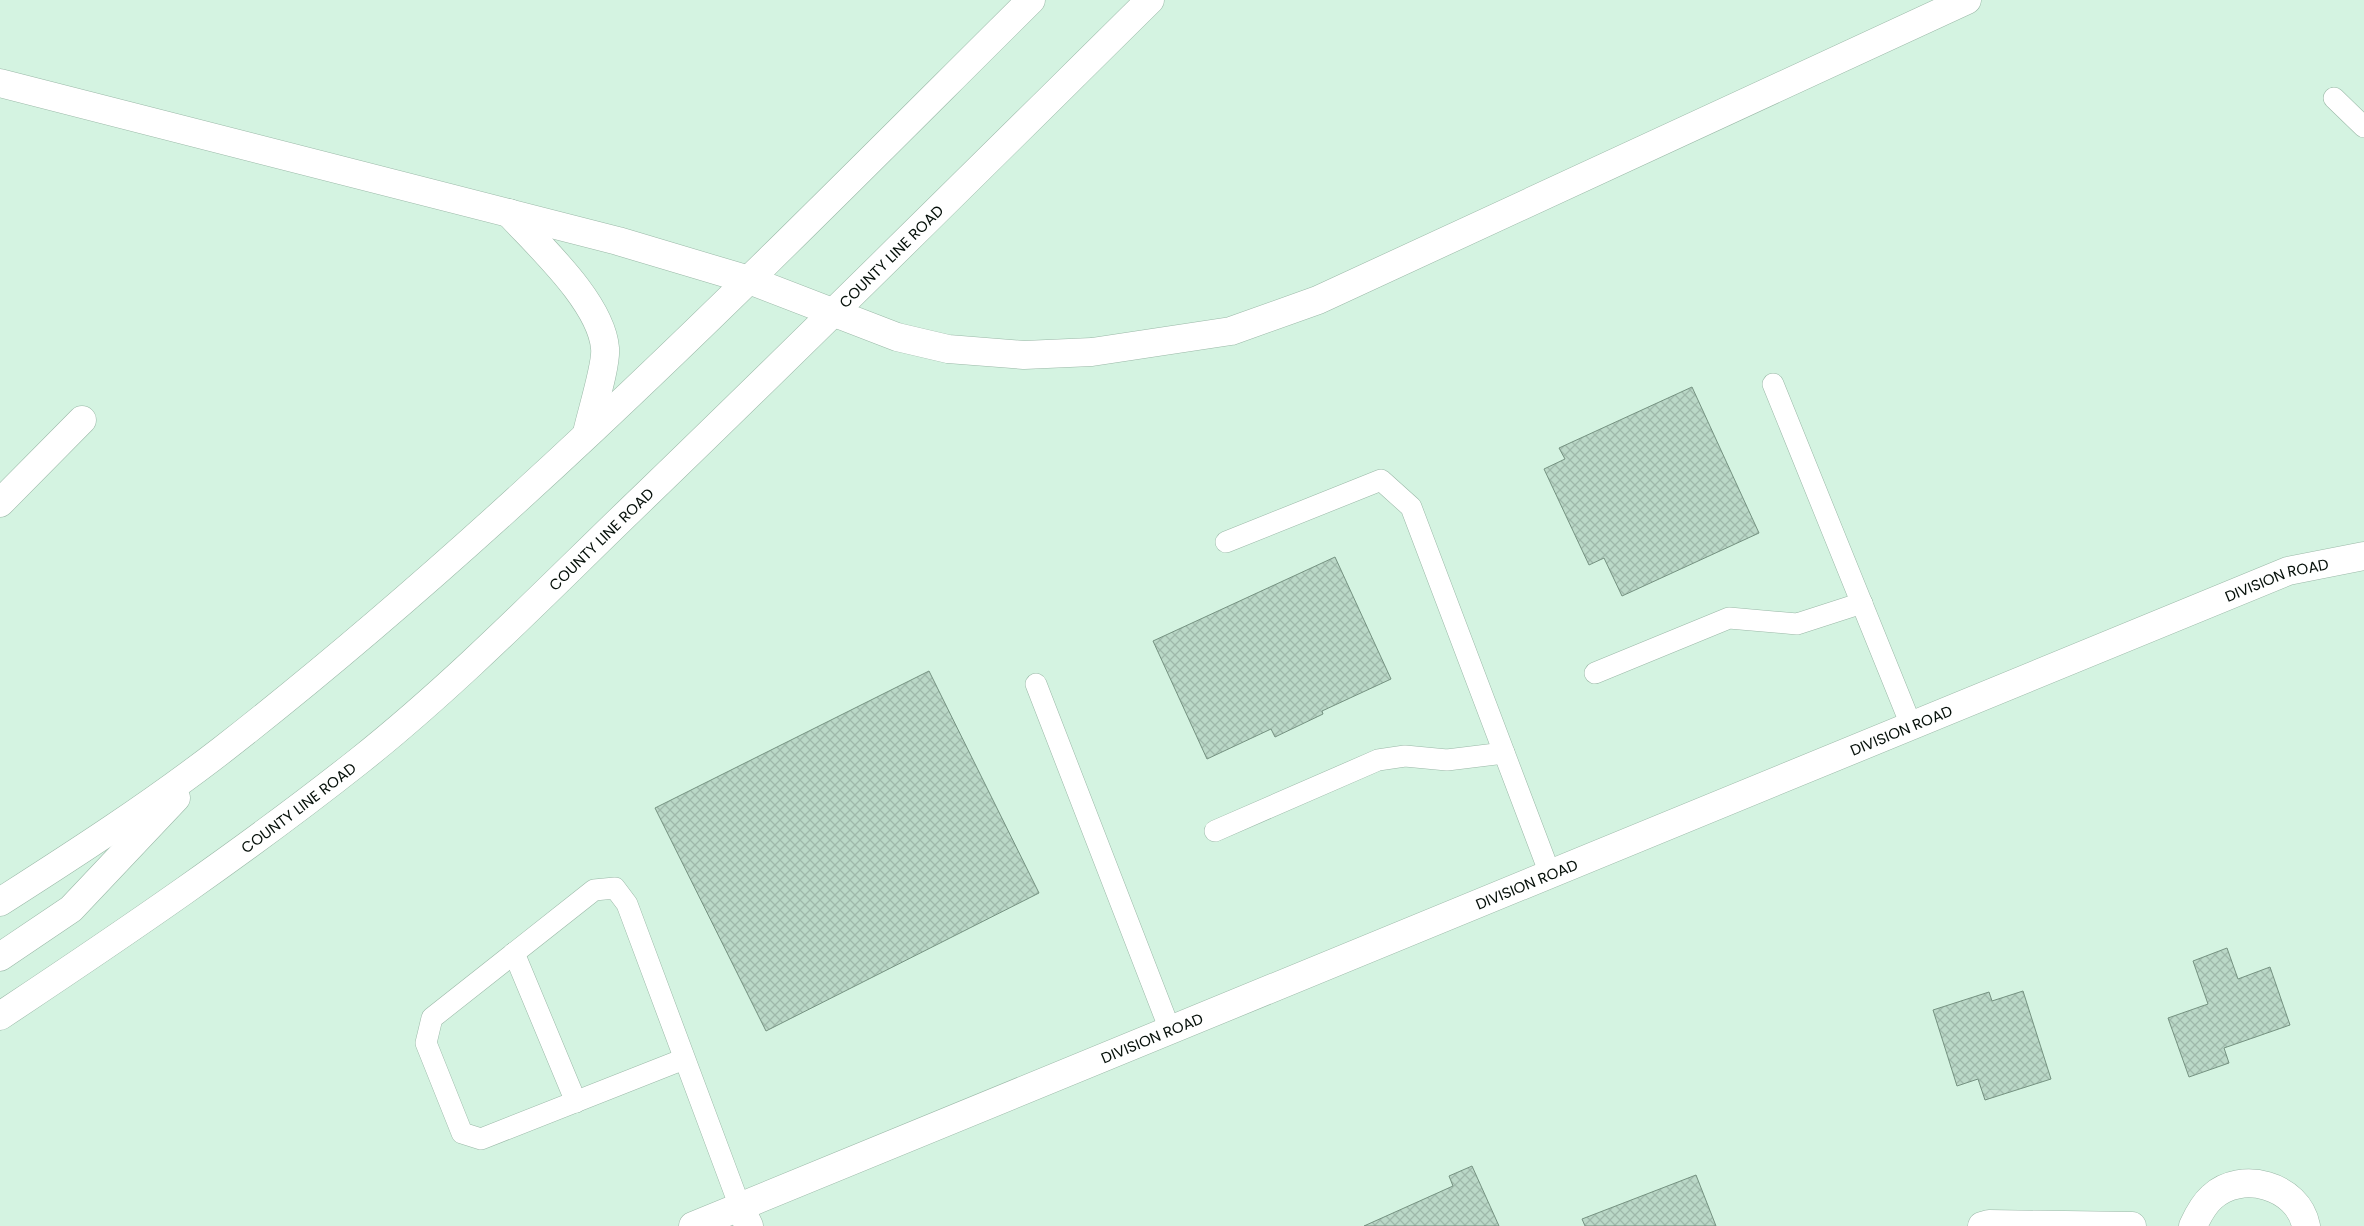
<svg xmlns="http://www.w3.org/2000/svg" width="2364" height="1226" viewBox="0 0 2364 1226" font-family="Poppins,sans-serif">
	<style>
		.building { fill: url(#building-cross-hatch); stroke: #759281 }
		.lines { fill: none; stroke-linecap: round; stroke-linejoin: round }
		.lane-casing { stroke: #9ab8a7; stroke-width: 22 }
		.street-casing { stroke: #9ab8a7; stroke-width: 29 }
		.secondary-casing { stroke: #9ab8a7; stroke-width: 29 }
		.highway-casing { stroke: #9ab8a7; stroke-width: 29 }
		.lane { stroke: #fff; stroke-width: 21 }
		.street { stroke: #fff; stroke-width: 28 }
		.secondary { stroke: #fff; stroke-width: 28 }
		.highway { stroke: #fff; stroke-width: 28 }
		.labels { text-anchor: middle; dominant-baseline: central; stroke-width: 4; stroke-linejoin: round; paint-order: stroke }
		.street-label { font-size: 15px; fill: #050f09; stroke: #e6fff0 }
	</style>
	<defs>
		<pattern id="building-cross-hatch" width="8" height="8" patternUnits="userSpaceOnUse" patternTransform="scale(1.25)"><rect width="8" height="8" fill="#bad8c7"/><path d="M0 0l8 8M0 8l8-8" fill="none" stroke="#9eb8aa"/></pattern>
	</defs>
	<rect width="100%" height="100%" fill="#d4f3e1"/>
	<g class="building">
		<polygon points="1692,387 1759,533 1622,596 1604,558 1589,565 1544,469 1565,459 1559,448"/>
		<polygon points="1335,557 1391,679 1322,711 1323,714 1275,737 1271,729 1207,759 1153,641"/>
		<polygon points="929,671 1039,893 766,1031 655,808"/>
		<polygon points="2227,948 2238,979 2270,967 2290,1025 2224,1048 2229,1063 2189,1077 2168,1018 2208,1004 2193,961"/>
		<polygon points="2023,991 2051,1079 1985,1100 1978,1079 1957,1086 1933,1010 1989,992 1992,1001"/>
		<polygon points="1472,1166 1499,1226 1364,1226 1453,1186 1449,1176"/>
		<polygon points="1696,1175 1716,1226 1585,1226 1582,1219"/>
	</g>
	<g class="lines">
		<g class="lane-casing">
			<g id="lane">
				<polyline points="2334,98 2364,127"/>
				<polyline points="1773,384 1911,725"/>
				<polyline points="1226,542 1381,480 1411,507 1550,874"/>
				<polyline points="1595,673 1729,618 1797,624 1862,603"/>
				<polyline points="1036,684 1170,1030"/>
				<polyline points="1215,831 1378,760 1405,756 1447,760 1504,753"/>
				<polyline points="514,953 576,1102"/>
				<polyline points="684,1059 481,1139 462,1133 426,1043 432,1018 594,890 615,888 627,904 740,1207"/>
			</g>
		</g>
		<g class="street-casing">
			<g id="street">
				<polyline points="0,503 82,420"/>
				<polyline points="740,1207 749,1226"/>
				<polyline points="1982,1226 1989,1224 2132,1226"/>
				<path d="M2193,1226C2198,1215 2203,1205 2212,1197C2241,1170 2298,1185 2306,1226"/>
			</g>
		</g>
		<g class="secondary-casing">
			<g id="secondary">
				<path d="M0,902C75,854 151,805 222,750C512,524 770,259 1031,0"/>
				<polyline points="0,957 71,909 176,798"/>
				<path id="s1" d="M0,1016C122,935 244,852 359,761C462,679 553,584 648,493C817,330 983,165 1150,0"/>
				<path id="s2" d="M693,1226L2288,571L2364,556"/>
			</g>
		</g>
		<g class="highway-casing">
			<g id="highway">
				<polyline points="0,83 618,241 749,280 897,337 948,349 1024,355 1092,352 1231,331 1318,300 1967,0"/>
				<path d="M509,213C539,246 601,302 605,348C607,364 591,414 587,433"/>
			</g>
		</g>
		<use href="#lane" class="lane"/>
		<use href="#street" class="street"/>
		<use href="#secondary" class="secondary"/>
		<use href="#highway" class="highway"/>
	</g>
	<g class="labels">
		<g class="street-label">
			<text stroke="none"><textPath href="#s1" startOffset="1174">COUNTY LINE ROAD</textPath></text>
			<text stroke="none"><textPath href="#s1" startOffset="769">COUNTY LINE ROAD</textPath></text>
			<text stroke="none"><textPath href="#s2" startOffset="1711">DIVISION ROAD</textPath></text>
			<text stroke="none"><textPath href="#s2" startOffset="1306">DIVISION ROAD</textPath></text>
			<text stroke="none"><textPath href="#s1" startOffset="364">COUNTY LINE ROAD</textPath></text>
			<text stroke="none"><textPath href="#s2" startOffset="901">DIVISION ROAD</textPath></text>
			<text stroke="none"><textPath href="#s2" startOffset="496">DIVISION ROAD</textPath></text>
		</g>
	</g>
</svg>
